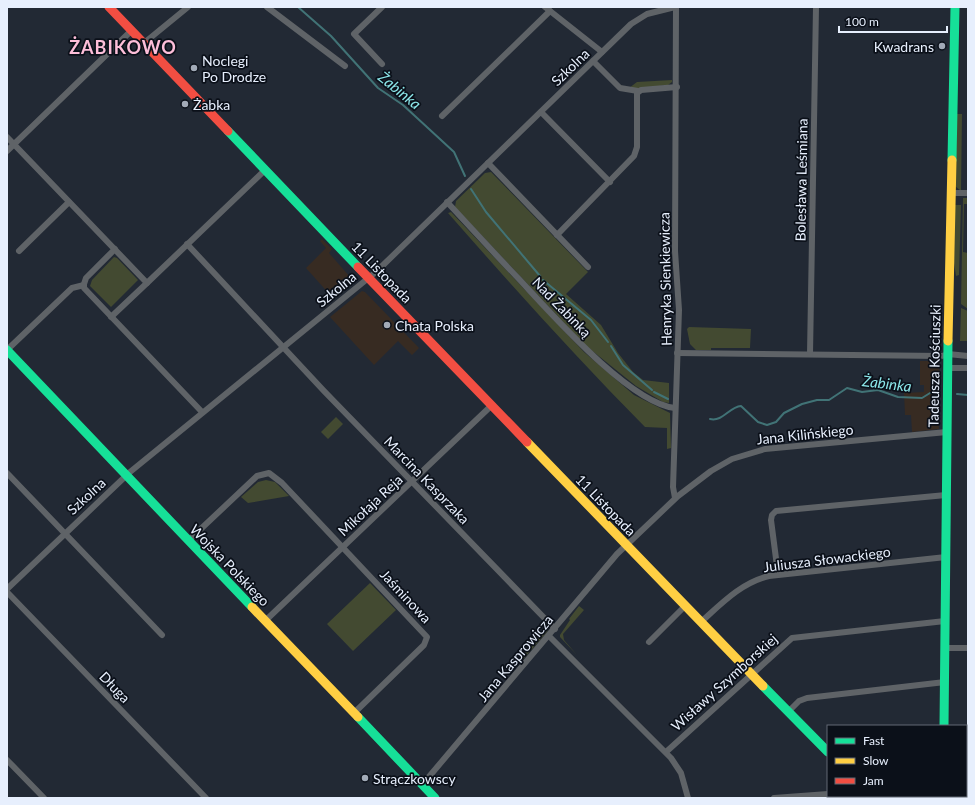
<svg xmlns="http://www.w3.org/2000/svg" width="975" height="805" viewBox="0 0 975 805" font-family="Lato,sans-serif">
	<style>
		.commercial { fill: #372b22 }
		.green { fill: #434a31 }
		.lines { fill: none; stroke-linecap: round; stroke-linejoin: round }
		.stream { stroke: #417376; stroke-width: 2 }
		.street { stroke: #5f6367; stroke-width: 6 }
		.fast { stroke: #16e098; stroke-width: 9 }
		.slow { stroke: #ffcf43; stroke-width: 9 }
		.jam { stroke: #f24e42; stroke-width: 9 }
		.poi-dot { fill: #a2aab7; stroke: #0b1019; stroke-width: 1.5 }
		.labels { text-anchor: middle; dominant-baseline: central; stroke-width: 3.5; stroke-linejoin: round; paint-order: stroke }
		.poi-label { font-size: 14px; fill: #e7effd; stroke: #0b1019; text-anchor: start }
		.street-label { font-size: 14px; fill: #e7effd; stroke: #0b1019 }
		.water-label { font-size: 15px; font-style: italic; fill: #8be6e9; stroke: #0b1019 }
		.district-label { font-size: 18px; font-weight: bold; letter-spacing: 1px; fill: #fdbed9; stroke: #0b1019 }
	</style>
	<rect width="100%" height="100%" fill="#222934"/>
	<g class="commercial">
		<polygon points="322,239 332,249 329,253 351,278 331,296 306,268 326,248 320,241"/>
		<polygon points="362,291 365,292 419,348 412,355 398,341 374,365 330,317"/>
		<polygon points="920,361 936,361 939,363 940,383 937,386 939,429 912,432 911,415 905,415 904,393 924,392 924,385 920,385"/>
	</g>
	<g class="green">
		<path d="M606,56L599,64L620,85L629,88L637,82L672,80V82L668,85C654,86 633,92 621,87L599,64Z"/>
		<polygon points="957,114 962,114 961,191 955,186"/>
		<polygon points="491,172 588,272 566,294 601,325 618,353 633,372 643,380 669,383 669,403 663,402 636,386 585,345 455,207 456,201 485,173"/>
		<polygon points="963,198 968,198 968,204 964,204 963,252 968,253 968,309 961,304"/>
		<polygon points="955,205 961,205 959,275 956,276 954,263"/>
		<path d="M451,212L584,352L634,395L670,413L671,448L667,449V428L645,427C577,358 512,286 448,213Z"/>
		<polygon points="114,257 117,258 138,280 111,307 90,286 92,280"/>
		<polygon points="961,308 968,311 968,341 960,341"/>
		<polygon points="689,327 751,329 750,348 711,348 711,350 696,350 690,344 687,329"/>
		<polygon points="336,417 343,424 328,439 321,432"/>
		<polygon points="266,480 275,482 289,496 248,503 241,497 258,482"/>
		<polygon points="370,583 396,610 353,651 327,624"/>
		<polygon points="579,606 584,610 563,634 564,640 577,655 560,637 560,635 570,620 569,619"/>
		<polygon points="545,628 548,630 547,632 520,663 517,661"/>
	</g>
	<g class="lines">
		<g class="stream">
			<polyline points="298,7 331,36 378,88 403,105 454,152 465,176"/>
			<polyline points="471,189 486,212 540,276"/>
			<polyline points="543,280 591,320 608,342"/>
			<polyline points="611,346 623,365 652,390"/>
			<polyline points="654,392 668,399"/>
			<polyline points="957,394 968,395"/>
			<path d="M710,419C723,422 729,407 741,406L758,422L767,425L776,422L784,413L802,404L817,400H829L847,388L862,392L878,390L898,397L922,398L930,393H937"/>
		</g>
		<g class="street">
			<polyline points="267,7 345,66"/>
			<polyline points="382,7 354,34 382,64"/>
			<polyline points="545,7 602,52"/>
			<polyline points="144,43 188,7"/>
			<polyline points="593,61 620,88 638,91"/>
			<polyline points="541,112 610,182"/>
			<polyline points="442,116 550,11"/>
			<polyline points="7,137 147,283 111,317"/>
			<polyline points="7,151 132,30"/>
			<polyline points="488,163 588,267"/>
			<polyline points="951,193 968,193"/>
			<path d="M447,202C471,228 494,253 518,278C550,312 629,403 675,408"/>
			<polyline points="557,235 634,156 637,147 637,93 641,90 677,87"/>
			<polyline points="187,244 324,391 555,629"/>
			<polyline points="115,249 86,278 84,284 84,288 202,412"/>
			<polyline points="19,251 69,202"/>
			<polyline points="147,283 265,170"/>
			<polyline points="7,350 72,288 84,285"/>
			<polyline points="677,353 942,356 948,354 968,356"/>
			<polyline points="810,354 816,7"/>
			<polyline points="948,368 968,368"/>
			<polyline points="7,473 162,635"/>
			<polyline points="675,498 673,487 679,310 675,251 676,7"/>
			<polyline points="188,541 257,476 269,473 282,483 427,637 424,645 354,713"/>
			<polyline points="778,574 771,520 772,515 776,511 946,495"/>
			<polyline points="7,589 130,472 377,271 631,24 647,14 675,7"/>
			<polyline points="7,592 206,798"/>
			<polyline points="265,621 491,406"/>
			<path d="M701,622C722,603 741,583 769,576L946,557"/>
			<polyline points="549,636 671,758 681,773 688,798"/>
			<polyline points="649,642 685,606"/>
			<polyline points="945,648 968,648"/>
			<polyline points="789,711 799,701 807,698 945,682"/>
			<polyline points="666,752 792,638 945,621"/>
			<polyline points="7,760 44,798"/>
			<polyline points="422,785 617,554 678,496 711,471 732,459 765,449 947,432"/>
			<polyline points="774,798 828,794"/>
		</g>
		<g class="fast">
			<polyline points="228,131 358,267"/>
			<polyline points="952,160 955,7"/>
			<polyline points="7,350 252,607"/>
			<polyline points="763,686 828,752"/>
			<polyline points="358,717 435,798"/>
			<polyline points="944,726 948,341"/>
		</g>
		<g class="slow">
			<polyline points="948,341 952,160"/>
			<polyline points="527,442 763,686"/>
			<polyline points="252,607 358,717"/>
			<polyline points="880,796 883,798"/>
			<polyline points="935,798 936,796"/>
		</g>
		<g class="jam">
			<polyline points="109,7 228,131"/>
			<polyline points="358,267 527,442"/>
		</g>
	</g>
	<g class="poi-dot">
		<circle cx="942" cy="46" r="4"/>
		<circle cx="194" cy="68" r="4"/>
		<circle cx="185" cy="104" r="4"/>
		<circle cx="387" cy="325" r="4"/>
		<circle cx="365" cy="778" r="4"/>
	</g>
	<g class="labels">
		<g class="poi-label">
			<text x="934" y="46" text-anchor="end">Kwadrans</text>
			<text x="202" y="60">Noclegi<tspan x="202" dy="16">Po Drodze</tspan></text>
			<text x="193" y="104">Żabka</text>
			<text x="395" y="325">Chata Polska</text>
			<text x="373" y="778">Strączkowscy</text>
		</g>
		<g class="street-label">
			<text transform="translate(570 67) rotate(-44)">Szkolna</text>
			<text transform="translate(801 180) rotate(-89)">Bolesława Leśmiana</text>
			<text transform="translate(382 272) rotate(46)">11 Listopada</text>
			<text transform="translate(665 279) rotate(-91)">Henryka Sienkiewicza</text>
			<text transform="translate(336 289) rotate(-39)">Szkolna</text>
			<text transform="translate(562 307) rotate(46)">Nad Żabinką</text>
			<text transform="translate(934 366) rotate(-89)">Tadeusza Kościuszki</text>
			<text transform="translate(805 434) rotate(-6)">Jana Kilińskiego</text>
			<text transform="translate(427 480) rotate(46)">Marcina Kasprzaka</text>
			<text transform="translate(86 496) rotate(-43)">Szkolna</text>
			<text transform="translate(370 505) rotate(-43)">Mikołaja Reja</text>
			<text transform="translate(606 505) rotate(46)">11 Listopada</text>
			<text transform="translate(827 559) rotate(-7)">Juliusza Słowackiego</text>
			<text transform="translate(230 565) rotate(46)">Wojska Polskiego</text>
			<text transform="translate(406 596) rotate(47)">Jaśminowa</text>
			<text transform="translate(515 658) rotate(-50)">Jana Kasprowicza</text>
			<text transform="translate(724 682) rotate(-42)">Wisławy Szymborskiej</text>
			<text transform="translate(115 687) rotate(46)">Długa</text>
		</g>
		<g class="water-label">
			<text transform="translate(400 90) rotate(39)">Żabinka</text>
			<text transform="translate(887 383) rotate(7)">Żabinka</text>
		</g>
		<g class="district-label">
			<text x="123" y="47">ŻABIKOWO</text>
		</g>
	</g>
	<rect width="975" height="805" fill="none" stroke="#e7effd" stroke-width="16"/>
	<rect x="827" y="725" width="140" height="72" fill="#0b1019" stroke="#636974"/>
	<rect x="835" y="738" width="20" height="6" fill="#16e098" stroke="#636974"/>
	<text x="863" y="745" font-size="12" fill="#e7effd">Fast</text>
	<rect x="835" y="758" width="20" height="6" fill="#ffcf43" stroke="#636974"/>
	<text x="863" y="765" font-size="12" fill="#e7effd">Slow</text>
	<rect x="835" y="778" width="20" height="6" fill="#f24e42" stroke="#636974"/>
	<text x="863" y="785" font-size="12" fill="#e7effd">Jam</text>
	<path d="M839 26v6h108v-6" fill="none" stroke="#e7effd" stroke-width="2"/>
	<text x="845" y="26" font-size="12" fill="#e7effd" stroke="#0b1019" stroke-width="3" paint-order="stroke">100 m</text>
</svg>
